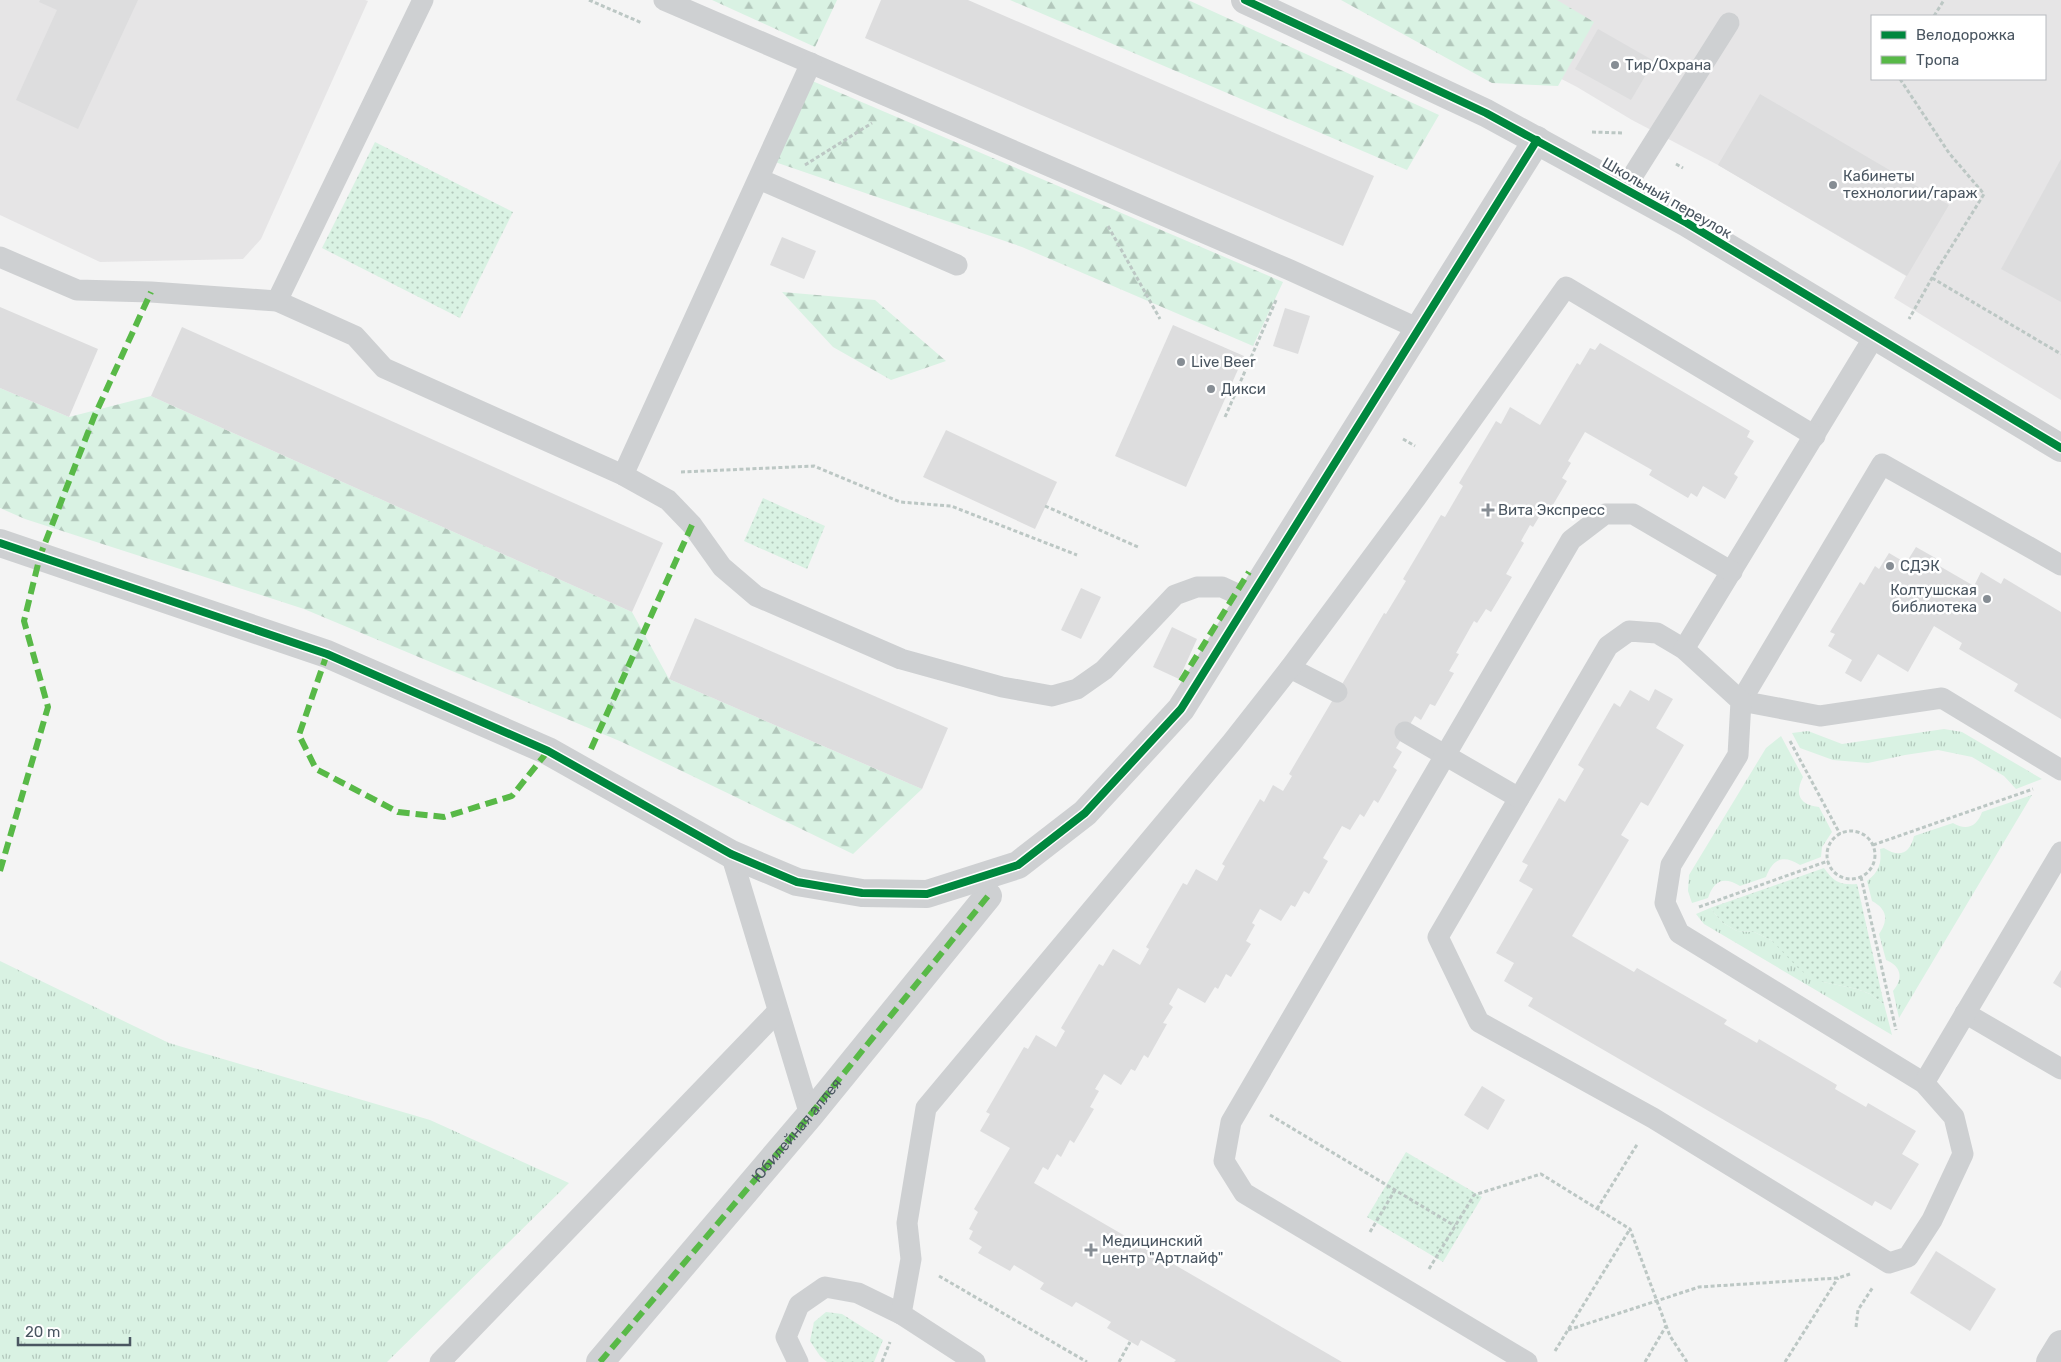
<svg xmlns="http://www.w3.org/2000/svg" width="2061" height="1362" viewBox="0 0 2061 1362" font-family="Rubik,sans-serif">
	<style>
		.education { fill: #e6e5e6; fill-rule: evenodd }
		.grass { fill: url(#grass-tufts) }
		.forest { fill: url(#forest-firs) }
		.park { fill: url(#park-dots) }
		.building { fill: #ddddde }
		.lines { fill: none; stroke-linecap: round; stroke-linejoin: round }
		.path { stroke: #bcc7c4; stroke-width: 3; stroke-dasharray: 4 2.5; stroke-linecap: butt }
		.service { stroke: #ced0d2; stroke-width: 21 }
		.pedestrian { stroke: #ced0d2; stroke-width: 28 }
		.minor { stroke: #ced0d2; stroke-width: 28 }
		.quiet { stroke: #58b947; stroke-width: 6; stroke-dasharray: 12 6; stroke-linecap: butt }
		.cycleway-casing { stroke: #fff; stroke-width: 11 }
		.cycleway { stroke: #00873e; stroke-width: 8 }
		.poi-dot { fill: #868d94; stroke: #fff; stroke-width: 2 }
		.labels { text-anchor: middle; dominant-baseline: central; stroke-width: 5; stroke-linejoin: round; paint-order: stroke }
		.poi-label { font-size: 15px; fill: #4a5661; stroke: #fff; text-anchor: start }
		.street-label { font-size: 15px; fill: #4a5661; stroke: #fff }
	</style>
	<defs>
		<pattern id="grass-tufts" width="24" height="20" patternUnits="userSpaceOnUse" patternTransform="scale(1.25)"><rect width="24" height="20" fill="#d9f2e3"/><path d="M3 7l-1-3M5 7V3M7 7l1-3M15 17l-1-3M17 17v-4M19 17l1-3" fill="none" stroke="#b2c7bb"/></pattern>
		<pattern id="forest-firs" width="22" height="20" patternUnits="userSpaceOnUse" patternTransform="scale(1.25)"><rect width="22" height="20" fill="#d9f2e3"/><path d="M5 1l3.5 6h-7zM16 11l3.5 6h-7z" fill="#b2c7bb"/></pattern>
		<pattern id="park-dots" width="8" height="8" patternUnits="userSpaceOnUse" patternTransform="scale(1.25)"><rect width="8" height="8" fill="#d9f2e3"/><path d="M2 2h.1M6 6h.1" fill="none" stroke="#b2c7bb" stroke-width="1.8" stroke-linecap="round"/></pattern>
	</defs>
	<rect width="100%" height="100%" fill="#f4f4f4"/>
	<g class="education">
		<polygon points="0,0 365,0 368,1 261,239 243,259 100,262 0,215"/>
		<path d="M1408,0H2061V400L1894,298L1906,276L1718,165L1632,120L1577,87ZM1872,16H2045V79H1872Z"/>
	</g>
	<g class="grass">
		<polygon points="1944,729 1962,732 2042,779 2016,789 2004,776 1972,757 1938,750 1905,755 1868,763 1833,760 1800,748 1792,733 1808,731 1842,744"/>
		<path d="M1781,736L1803,777C1794,795 1800,805 1819,807L1832,832L1822,847L1821,857L1800,865C1783,854 1773,859 1766,877L1740,886C1724,876 1714,880 1708,898L1692,903L1688,891L1689,875L1766,748Z"/>
		<path d="M2032,795L1899,1018L1893,991C1904,978 1901,966 1886,960L1879,934C1889,920 1887,909 1872,901L1867,881C1879,872 1882,863 1880,849L1884,848C1899,858 1910,854 1914,836L1953,823C1966,831 1977,827 1982,812Z"/>
		<polygon points="1710,908 1723,923 1737,931 1754,932 1771,940 1823,982 1857,989 1870,994 1884,1004 1892,1035 1704,924 1696,914"/>
		<polygon points="0,961 169,1043 430,1120 569,1183 387,1362 0,1362"/>
	</g>
	<g class="forest">
		<polygon points="712,0 837,0 815,47"/>
		<polygon points="1010,0 1188,0 1439,115 1407,170"/>
		<polygon points="1341,0 1557,0 1594,22 1558,86 1492,83"/>
		<polygon points="810,80 1283,282 1253,346 1022,247 775,162"/>
		<polygon points="782,292 875,300 946,361 891,380 833,347"/>
		<polygon points="0,388 69,417 151,396 632,612 669,679 922,789 853,854 622,742 304,609 25,519 0,508"/>
	</g>
	<g class="park">
		<polygon points="375,142 513,212 460,318 322,248"/>
		<polygon points="763,498 825,526 807,569 744,541"/>
		<path d="M1824,868C1834,882 1839,885 1857,884L1884,1004L1870,994L1857,989L1823,982L1808,976L1798,968L1771,940L1754,932L1737,931L1723,923L1710,908Z"/>
		<polygon points="1406,1152 1482,1197 1443,1262 1367,1217"/>
		<polygon points="826,1312 842,1314 883,1340 874,1362 827,1362 820,1356 810,1341 814,1322"/>
	</g>
	<g class="building">
		<polygon points="40,0 138,0 78,129 16,100 57,10 39,2"/>
		<polygon points="881,0 968,0 1374,176 1343,246 865,38"/>
		<polygon points="1598,29 1654,61 1631,100 1575,69"/>
		<polygon points="1760,94 1949,205 1907,276 1718,165"/>
		<polygon points="2061,159 2061,302 2001,269"/>
		<polygon points="782,237 816,251 804,279 770,265"/>
		<polygon points="0,307 98,349 69,417 0,388"/>
		<polygon points="1285,308 1310,316 1298,354 1273,346"/>
		<polygon points="1173,325 1244,356 1186,487 1115,456"/>
		<polygon points="182,327 663,543 632,612 151,396"/>
		<polygon points="1600,343 1750,431 1747,437 1754,441 1734,474 1738,477 1725,499 1703,486 1697,497 1691,493 1688,498 1649,475 1652,470 1585,432 1568,461 1571,463 1562,478 1567,481 1547,515 1542,512 1533,527 1530,525 1521,541 1524,543 1506,574 1512,577 1491,612 1486,609 1477,623 1474,621 1456,653 1459,654 1449,671 1454,673 1435,706 1430,704 1421,720 1415,716 1396,748 1402,752 1393,767 1397,770 1378,803 1374,800 1364,817 1360,814 1350,830 1342,826 1323,858 1328,861 1309,894 1304,891 1295,907 1291,905 1281,921 1260,909 1252,923 1255,925 1246,941 1251,944 1231,977 1226,974 1218,989 1215,987 1205,1003 1178,988 1169,1004 1173,1007 1163,1023 1167,1024 1148,1058 1144,1055 1135,1071 1131,1069 1121,1085 1104,1074 1095,1089 1099,1091 1090,1107 1094,1109 1074,1143 1070,1140 1061,1157 1057,1154 1048,1170 1043,1167 1034,1183 1342,1362 1174,1362 1176,1360 1141,1340 1138,1346 1107,1328 1111,1322 1076,1302 1072,1307 1040,1289 1044,1283 1014,1265 1010,1271 978,1253 982,1247 969,1239 973,1231 969,1229 978,1212 974,1209 1010,1148 980,1131 990,1114 986,1112 1024,1047 1028,1049 1036,1035 1056,1047 1065,1031 1061,1028 1099,964 1103,966 1113,949 1140,965 1149,949 1146,947 1183,883 1187,885 1196,869 1217,881 1225,866 1222,864 1260,799 1264,802 1273,785 1283,791 1292,776 1289,774 1384,613 1386,614 1406,581 1403,579 1441,515 1445,517 1463,486 1459,483 1496,421 1501,424 1510,407 1540,425 1577,363 1580,365 1590,348 1595,350"/>
		<polygon points="946,430 1057,482 1035,529 923,477"/>
		<polygon points="1916,547 1939,560 1936,564 1974,586 1981,572 2001,584 2004,578 2061,612 2061,719 2014,691 2018,684 1959,649 1962,643 1934,626 1908,672 1878,654 1861,682 1845,673 1852,660 1828,646 1835,634 1830,632 1860,582 1864,585 1875,566 1879,569 1889,553 1906,563"/>
		<polygon points="1081,588 1101,597 1081,639 1061,630"/>
		<polygon points="695,618 948,728 922,789 669,679"/>
		<polygon points="1172,627 1197,639 1179,679 1153,667"/>
		<polygon points="1655,689 1673,699 1656,728 1684,745 1648,806 1641,802 1621,835 1629,840 1572,936 1634,972 1637,968 1727,1020 1724,1024 1757,1043 1759,1039 1837,1085 1835,1089 1866,1107 1868,1103 1916,1131 1902,1154 1919,1164 1891,1210 1875,1201 1872,1206 1528,1006 1533,998 1504,981 1514,963 1496,953 1533,889 1519,881 1528,865 1522,862 1559,798 1565,802 1584,769 1578,765 1614,703 1620,707 1630,690 1649,701"/>
		<polygon points="2061,970 2061,988 2053,983"/>
		<polygon points="1482,1086 1505,1100 1488,1130 1464,1115"/>
		<polygon points="1936,1251 1996,1289 1970,1331 1910,1293"/>
	</g>
	<g class="lines">
		<g class="path">
			<polyline points="589,0 642,23"/>
			<polyline points="1934,16 1944,0"/>
			<polyline points="1900,79 1949,153 1984,194 1932,278 1909,319"/>
			<polyline points="1592,132 1623,133"/>
			<polyline points="1676,164 1683,168"/>
			<polyline points="805,165 872,123"/>
			<polyline points="1108,226 1160,319"/>
			<polyline points="1932,278 2061,354"/>
			<polyline points="1225,417 1277,298"/>
			<polyline points="1403,439 1415,446"/>
			<polyline points="681,472 814,466 900,502 951,506 1077,555"/>
			<polyline points="1045,506 1138,547"/>
			<polyline points="1790,741 1840,834"/>
			<circle cx="1851" cy="855" r="24"/>
			<polyline points="1873,845 2033,789"/>
			<polyline points="1861,877 1896,1030"/>
			<polyline points="1699,907 1828,861"/>
			<polyline points="1270,1115 1455,1226"/>
			<polyline points="1597,1209 1638,1143"/>
			<polyline points="1370,1232 1395,1190"/>
			<polyline points="1429,1269 1474,1195 1541,1174 1630,1229 1670,1336 1687,1362"/>
			<polyline points="939,1276 1087,1362"/>
			<polyline points="1856,1327 1858,1310 1873,1287"/>
			<polyline points="1568,1330 1699,1287 1838,1278 1850,1274"/>
			<polyline points="1555,1351 1630,1229"/>
			<polyline points="882,1362 890,1342"/>
			<polyline points="1119,1362 1130,1342"/>
			<polyline points="1645,1362 1666,1326"/>
			<polyline points="1785,1362 1838,1278"/>
		</g>
		<g class="service">
			<polyline points="664,0 1290,270 1419,329"/>
			<polyline points="759,179 957,265"/>
			<polyline points="1625,188 1729,23"/>
			<polyline points="0,257 77,290 151,292 277,301 355,336 384,368 623,475 668,500 692,525 722,567 756,596 901,659 1002,687 1052,696 1077,689 1104,670 1175,595 1197,587 1222,587 1250,600"/>
			<polyline points="277,301 423,0"/>
			<polyline points="623,475 811,63"/>
			<polyline points="2061,565 1882,464 1741,701 1820,716 1942,698 2061,770"/>
			<polygon points="1629,631 1657,633 1684,649 1741,701 1738,755 1671,865 1665,903 1679,933 1924,1083 1954,1117 1963,1154 1932,1220 1908,1257 1889,1263 1653,1118 1479,1022 1438,937 1608,646"/>
			<polyline points="1684,649 1874,337"/>
			<polyline points="1290,668 1337,692"/>
			<polyline points="1405,732 1519,798"/>
			<polyline points="731,854 810,1115"/>
			<polyline points="1965,1013 2061,1069"/>
			<polyline points="1924,1083 2061,852"/>
			<polyline points="440,1362 778,1011"/>
			<polyline points="798,1362 786,1337 799,1305 825,1287 858,1293 901,1314"/>
			<polyline points="975,1362 901,1314 911,1259 907,1223 926,1108 1232,742 1290,668 1416,498 1566,287 1815,436"/>
			<polyline points="1527,1362 1244,1193 1224,1161 1231,1122 1571,540 1605,514 1633,514 1732,572"/>
		</g>
		<path class="pedestrian" id="s1" d="M600,1362L810,1115L988,896"/>
		<g class="minor">
			<polyline points="1245,0 1486,113 1687,223 2061,448"/>
			<polyline points="0,543 327,654 548,751 731,854 797,882 862,893 927,894 1018,865 1085,813 1181,709 1537,140"/>
			<polyline points="2050,1362 2061,1344"/>
		</g>
		<g class="quiet">
			<polyline points="327,654 299,735 316,769 398,812 444,817 512,796 548,751"/>
			<polyline points="1181,681 1249,572"/>
			<polyline points="591,749 692,525"/>
			<polyline points="0,871 48,707 24,621 40,556 94,417 151,292"/>
			<polyline points="600,1362 810,1115 988,896"/>
		</g>
		<g class="cycleway-casing">
			<g id="cycleway">
				<polyline points="1245,0 1486,113 1687,223 2061,448"/>
				<polyline points="0,543 327,654 548,751 731,854 797,882 862,893 927,894 1018,865 1085,813 1181,709 1537,140"/>
			</g>
		</g>
		<use href="#cycleway" class="cycleway"/>
	</g>
	<g class="poi-dot">
		<circle cx="1615" cy="65" r="5"/>
		<circle cx="1833" cy="185" r="5"/>
		<circle cx="1181" cy="362" r="5"/>
		<circle cx="1211" cy="389" r="5"/>
		<path d="M1485.5 502.5h5v5h5v5h-5v5h-5v-5h-5v-5h5z"/>
		<circle cx="1890" cy="566" r="5"/>
		<circle cx="1987" cy="599" r="5"/>
		<path d="M1088.5 1242.5h5v5h5v5h-5v5h-5v-5h-5v-5h5z"/>
	</g>
	<g class="labels">
		<g class="poi-label">
			<text x="1625" y="65">Тир/Охрана</text>
			<text x="1843" y="176">Кабинеты<tspan x="1843" dy="17">технологии/гараж</tspan></text>
			<text x="1191" y="362">Live Beer</text>
			<text x="1221" y="389">Дикси</text>
			<text x="1498" y="510">Вита Экспресс</text>
			<text x="1900" y="566">СДЭК</text>
			<text x="1977" y="590" text-anchor="end">Колтушская<tspan x="1977" dy="17">библиотека</tspan></text>
			<text x="1102" y="1241">Медицинский<tspan x="1102" dy="17">центр "Артлайф"</tspan></text>
		</g>
		<g class="street-label">
			<text transform="translate(1667 198) rotate(30)">Школьный переулок</text>
			<text stroke="none"><textPath href="#s1" startOffset="304">Юбилейная аллея</textPath></text>
		</g>
	</g>
	<rect x="1871" y="15" width="175" height="65" fill="#ffffff" stroke="#b7bbc0"/>
	<rect x="1881" y="31" width="25" height="8" fill="#00873e" stroke="#b7bbc0"/>
	<text x="1916" y="40" font-size="15" fill="#4a5661">Велодорожка</text>
	<rect x="1881" y="56" width="25" height="8" fill="#58b947" stroke="#b7bbc0"/>
	<text x="1916" y="65" font-size="15" fill="#4a5661">Тропа</text>
	<path d="M18 1337v8h112v-8" fill="none" stroke="#4a5661" stroke-width="2.5"/>
	<text x="25" y="1337" font-size="15" fill="#4a5661" stroke="#ffffff" stroke-width="4" paint-order="stroke">20 m</text>
</svg>
